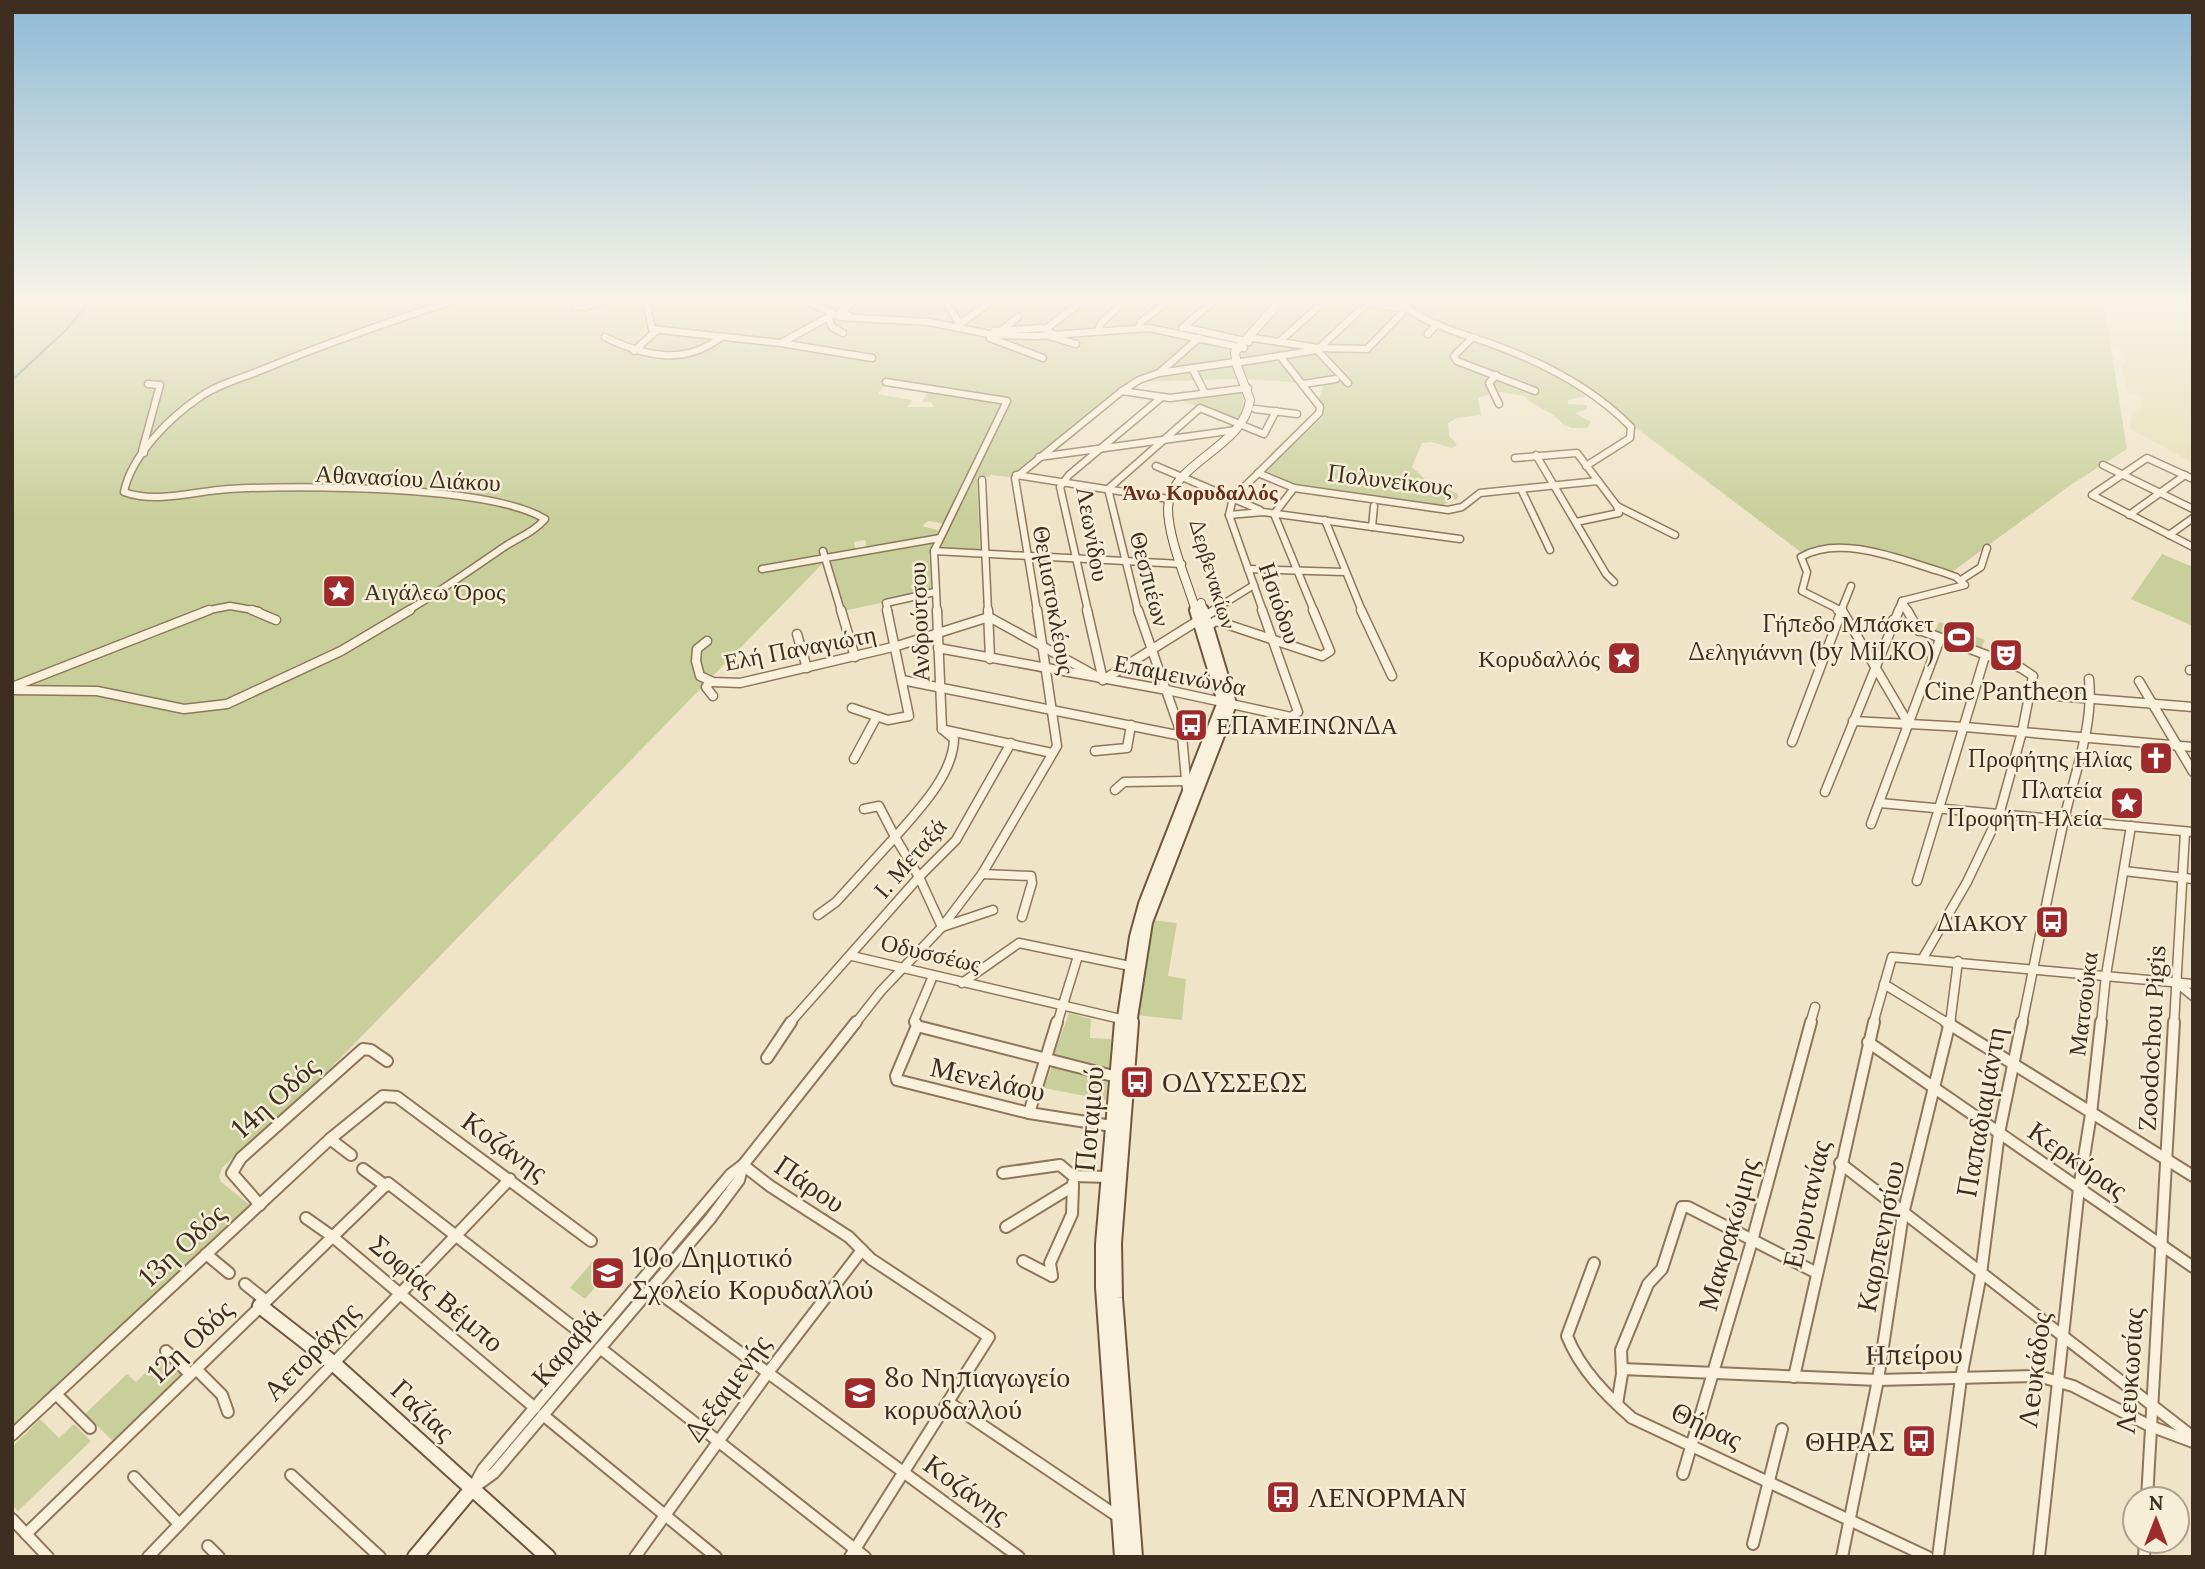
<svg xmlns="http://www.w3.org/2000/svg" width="2205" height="1569" viewBox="0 0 2205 1569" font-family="Lora,serif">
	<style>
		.farmland { fill: #e6deb5 }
		.green { fill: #c9cf9b }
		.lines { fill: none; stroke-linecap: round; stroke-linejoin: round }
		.stream { stroke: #6f938a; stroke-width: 2 }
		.street-far2-casing { stroke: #8d765c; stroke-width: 9 }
		.street-far1-casing { stroke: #8d765c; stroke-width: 11 }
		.street-casing { stroke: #8d765c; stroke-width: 14 }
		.secondary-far2-casing { stroke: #6f573f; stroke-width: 10 }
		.secondary-far1-casing { stroke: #6f573f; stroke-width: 14 }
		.secondary-casing { stroke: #6f573f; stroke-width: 18 }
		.street-far2 { stroke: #faf1dc; stroke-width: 6 }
		.street-far1 { stroke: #faf1dc; stroke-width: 8 }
		.street { stroke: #faf1dc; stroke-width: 10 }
		.secondary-far2 { stroke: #faf1dc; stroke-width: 8 }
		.secondary-far1 { stroke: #faf1dc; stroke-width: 10 }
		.secondary { stroke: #faf1dc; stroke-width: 14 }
		.labels { text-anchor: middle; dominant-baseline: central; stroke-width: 5; stroke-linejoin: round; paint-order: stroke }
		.far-neighbourhood-label { font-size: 21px; font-weight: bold; fill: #6b2e1e; stroke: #f7eed8 }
		.far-street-label { font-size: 21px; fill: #3d2e20; stroke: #f7eed8 }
		.street-label { font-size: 24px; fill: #3d2e20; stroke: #f7eed8 }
		.poi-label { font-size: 24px; fill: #3d2e20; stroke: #f7eed8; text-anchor: end }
		.near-street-label { font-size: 28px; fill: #3d2e20; stroke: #f7eed8 }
		.near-poi-label { font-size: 28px; fill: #3d2e20; stroke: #f7eed8; text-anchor: start }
	</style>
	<rect width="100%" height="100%" fill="#f0e4c8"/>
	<polygon class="farmland" points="2071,298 2193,298 2193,463 2130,429 2131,415 2142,406 2140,396 2129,394 2121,366 2128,362 2119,347 2107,347 2099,324 2111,321 2098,308"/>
	<g class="green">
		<path d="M12,298H2103L2127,449L2072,484L1952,572L1884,550L1823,546L1801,552L1635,427C1619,412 1602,391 1579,391L1586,396L1568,400V404L1587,405V409L1575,413L1591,422L1587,428H1572L1564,425L1552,414L1529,401L1524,396L1488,390L1490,394L1478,398L1481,415L1457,418L1448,423L1449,435L1457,445L1452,448L1431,442L1422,443L1412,467L1426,480L1458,494V498L1439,507L1296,486L1262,473L1323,417L1324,407L1318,401L1324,384L1242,379L1131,382L1011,477L990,475L989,477H977L980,552L937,549L1010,398L938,390L911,391L885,384L878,394L912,400L908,407H934L931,402H922L928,392L999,399L1003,404L945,524L928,521L922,526L941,531L938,537L868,551L865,540L854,542L856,553L827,559L322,1077L222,1168L219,1177L221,1182L251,1206L12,1426Z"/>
		<polygon points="1243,391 1244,410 1237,420 1177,399"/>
		<polygon points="935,541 929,555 932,592 843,611 829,563 840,558"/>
		<polygon points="2162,554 2193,567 2193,626 2131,599"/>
		<polygon points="1939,622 1985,640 1979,652 1934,634"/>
		<polygon points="1151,920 1177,923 1168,976 1186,979 1182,1020 1136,1015"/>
		<polygon points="1069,1013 1091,1019 1090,1038 1111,1039 1109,1069 1054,1055"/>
		<polygon points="1052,1066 1107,1080 1106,1100 1044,1088"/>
		<polygon points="592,1262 607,1273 585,1299 570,1288"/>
		<polygon points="162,1357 182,1374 114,1442 85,1414 127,1374 136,1382"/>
		<polygon points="40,1419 59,1438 74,1424 91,1441 18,1511 12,1505 12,1447"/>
	</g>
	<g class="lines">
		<polyline class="stream" points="12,380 65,331 93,298"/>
		<g class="street-far2-casing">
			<g id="street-far2">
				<polyline points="589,298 576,306 585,307 613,298"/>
				<polyline points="614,298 651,298"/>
				<polyline points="800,298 841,317 929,322 994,335 1038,336 1149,328 1244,348"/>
				<polyline points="845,298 852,303 841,311 850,316"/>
				<polyline points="943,298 959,323"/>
				<path d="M1395,298C1422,324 1458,332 1492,344C1542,362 1594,389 1631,427L1630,438L1586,466"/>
				<polyline points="646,299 652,329 781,343 832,315"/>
				<polyline points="828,317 832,327 843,333"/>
				<polyline points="957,326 996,298"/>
				<polyline points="1139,327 1141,322 1172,298"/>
				<polyline points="1183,327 1249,342"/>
				<polyline points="1047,328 1087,298"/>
				<polyline points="1182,328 1217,298"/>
				<polyline points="1098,330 1101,323 1128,298"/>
				<polyline points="994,331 1043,328 1053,334"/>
				<polyline points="1001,331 1018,317"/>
				<polyline points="1428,334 1437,324"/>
				<polyline points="1049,336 1076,344"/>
				<path d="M605,337C643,356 685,366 721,337"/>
				<polyline points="990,338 1043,358"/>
				<polyline points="1253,338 1319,348 1367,349 1402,313 1402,306"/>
				<polyline points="1472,338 1454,356 1457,361 1535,391"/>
				<polyline points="1279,342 1328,298"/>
				<polyline points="781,343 872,358"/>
				<polyline points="1317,350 1348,383"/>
				<polyline points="634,351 657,330"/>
				<polyline points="1241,362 1317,350 1373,298"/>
				<polyline points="1192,368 1205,393"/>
				<polyline points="1159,373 1235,362"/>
				<polyline points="1496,375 1489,383 1499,404"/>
				<polyline points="886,382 1007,401 934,551 937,611"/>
				<polyline points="1303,384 1336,379"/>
				<polyline points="1122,391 1170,398 1248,388"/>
				<polyline points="1255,409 1297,414"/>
				<polyline points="144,453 142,451 160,385 148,384"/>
				<polyline points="1536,455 1606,574 1614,582"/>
				<polyline points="1039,457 1236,430"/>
				<polyline points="1515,458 1577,453 1617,506 1619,513 1576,522"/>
				<polyline points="2103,465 2193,509"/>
				<polyline points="1156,466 1260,510"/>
				<polyline points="1258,473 1294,488 1448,510 1462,507 1480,493 1598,481"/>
				<polyline points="1016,475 1169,499"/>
				<polyline points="2193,479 2147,458 2092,495 2193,547"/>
				<polyline points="982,480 988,611"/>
				<polyline points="1294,488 1274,514 1314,611"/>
				<polyline points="1521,489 1550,550"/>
				<polyline points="1617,506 1675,535"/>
				<polyline points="1229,515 1263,512 1460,539"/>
				<polyline points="2129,515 2185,475"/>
				<polyline points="1325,520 1362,611"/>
				<polyline points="1372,527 1374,506"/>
				<polyline points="2169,535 2193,518"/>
				<polyline points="823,551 841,611"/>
				<polyline points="934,551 1182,564"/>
				<polyline points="762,569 940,538"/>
				<polyline points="1248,569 1344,572"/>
				<polyline points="1961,580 1981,567 1987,548"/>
				<polyline points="1902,601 1908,611"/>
				<polyline points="204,611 230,606 259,611"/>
				<path d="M407,611C441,591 472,569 504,547C519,537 533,533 545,519C490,485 298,485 229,489C195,491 156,504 124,492C131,456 170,417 200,397C218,384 243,378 264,369C329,342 394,320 461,298"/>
				<polyline points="888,611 886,603 935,592"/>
				<polyline points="1037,611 1015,478 1122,391 1139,380 1159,373 1199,338"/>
				<polyline points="1088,611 1060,487 1069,475 1162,397"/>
				<polyline points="1138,611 1108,489 1200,408 1264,434 1276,411"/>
				<polyline points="1212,611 1254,585"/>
				<polyline points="1263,611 1229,515 1233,498 1319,413 1320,407 1280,356"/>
				<polyline points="1841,611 1851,586"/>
				<path d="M1842,611L1802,591L1807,572L1801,557C1841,534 1901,560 1942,572L1956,577L1965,585L1902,601"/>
				<polyline points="1898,611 1902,601"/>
			</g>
		</g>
		<g class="street-far1-casing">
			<g id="street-far1">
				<polyline points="252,610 276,620"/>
				<polyline points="841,610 855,657"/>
				<polyline points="937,610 942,729"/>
				<polyline points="988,610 990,659"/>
				<polyline points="1087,610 1103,680"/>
				<polyline points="1138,610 1182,736 1187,790"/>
				<polyline points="1361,610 1392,676"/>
				<polyline points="1838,610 1843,612 1908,723"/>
				<polyline points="1907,610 1919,631"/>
				<polyline points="1893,620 2021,668 2033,676 2022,732 1999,815 1967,882 1923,958"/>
				<polyline points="1209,626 1215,621 1220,622 1322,656 1330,651 1313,610"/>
				<polyline points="797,634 807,668"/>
				<polyline points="707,641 697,649 696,661 700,676 713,682 740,683 897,646 989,617 1098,677"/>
				<polyline points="938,648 1167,690 1291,717 1298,712 1262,610"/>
				<polyline points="2190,670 2193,670"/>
				<polyline points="902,680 1182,736"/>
				<polyline points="1103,680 1215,610"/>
				<polyline points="2139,681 2193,772"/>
				<polyline points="709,683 706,687 713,696"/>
				<polyline points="12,687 209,610"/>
				<polyline points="12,690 97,691 184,709 227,704 341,651 410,610"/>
				<polyline points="2032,694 2193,707"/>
				<polyline points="852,708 888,720 909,716 887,610"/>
				<polyline points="1853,721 1965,727 2193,747"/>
				<path d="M942,729L954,739C953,775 918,811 895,837L919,877L942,927"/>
				<polyline points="945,730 1052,753"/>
				<polyline points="1792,742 1842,610"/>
				<polyline points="1095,751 1127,748 1131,725"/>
				<polyline points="854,759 876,718"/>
				<polyline points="1115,790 1124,782 1186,781"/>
				<polyline points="1825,792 1899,610"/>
				<polyline points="1880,803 2193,832"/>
				<polyline points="1871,824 1940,639"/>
				<polyline points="2124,871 2193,879"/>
				<polyline points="982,874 1031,876 1032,883 1022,917"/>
				<polyline points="1917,881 1985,656"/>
				<polyline points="818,915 836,902 895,837 879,806 864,809"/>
				<polyline points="942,927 993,910"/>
				<polyline points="852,956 1125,1020"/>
				<polyline points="962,983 1019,943 1130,966"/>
				<polyline points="1884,984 1949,1024"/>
				<polyline points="2178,984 2193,996"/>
				<polyline points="789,1024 919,877 956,840 1011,743"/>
				<polyline points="855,1024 881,991 942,927 982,874 1057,746 1037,610"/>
				<polyline points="916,1024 914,1021 933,976"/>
				<polyline points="1057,1024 1078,956"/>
				<polyline points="1810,1024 1815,1007"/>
				<polyline points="1873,1024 1892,957 2193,984"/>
				<polyline points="1950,1024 1958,961"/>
				<path d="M2022,1024C2036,956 2049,888 2064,820C2074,774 2094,726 2089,679"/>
				<polyline points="2101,1024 2106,975 2131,826"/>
				<polyline points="2174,1024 2185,832"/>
			</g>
		</g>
		<g class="street-casing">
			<g id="street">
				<polyline points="915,1022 917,1026 896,1076 897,1080 1029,1113 1112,1126"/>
				<polyline points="1946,1022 2193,1176"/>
				<polyline points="917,1026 1117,1077"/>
				<polyline points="1868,1042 2193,1267"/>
				<polyline points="767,1058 791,1022"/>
				<polyline points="1029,1113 1057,1022"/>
				<polyline points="330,1139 351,1155"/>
				<polyline points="1840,1163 2193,1437"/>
				<polyline points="743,1165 770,1186 849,1237 871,1259 989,1337 850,1557"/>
				<polyline points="363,1169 386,1186"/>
				<polyline points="1003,1173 1060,1165 1073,1176 1108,1177"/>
				<polyline points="260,1205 232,1173 241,1158 363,1049 371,1050 387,1061"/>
				<polyline points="306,1218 333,1237 535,1408"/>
				<polyline points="1006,1227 1073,1186 1073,1183"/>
				<polyline points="206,1254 229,1273"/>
				<polyline points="1023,1261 1052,1276"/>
				<path d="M1594,1263L1567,1336C1580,1369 1606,1395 1632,1418L1928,1557"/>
				<polyline points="1052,1276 1050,1263 1072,1214 1073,1186"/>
				<polyline points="245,1284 266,1301"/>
				<polyline points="651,1287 1019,1557"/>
				<polyline points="600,1348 865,1557"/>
				<polyline points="166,1351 190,1374"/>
				<polyline points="196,1369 222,1395 228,1412"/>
				<polyline points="1622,1369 1878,1380 2038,1376 2073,1386 2150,1426 2193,1442"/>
				<polyline points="1794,1377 1874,1022"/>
				<polyline points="56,1394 90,1428"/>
				<polyline points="948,1402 1120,1518"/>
				<polyline points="1617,1404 1622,1374 1621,1350 1648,1284 1662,1269 1682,1207 1688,1207 1815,1272"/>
				<polyline points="543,1415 716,1557"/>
				<polyline points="12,1435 330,1139 383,1096 397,1097 591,1241"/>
				<polyline points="1683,1474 1752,1241 1811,1022"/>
				<polyline points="291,1475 380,1557"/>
				<polyline points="134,1477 179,1524"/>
				<polyline points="476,1486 494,1473 710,1219 739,1180 743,1165"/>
				<polyline points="472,1489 483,1469 731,1174 743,1165 856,1022"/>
				<polyline points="2147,1499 2174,1022"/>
				<polyline points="12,1519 48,1557"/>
				<polyline points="26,1534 388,1183 590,1340"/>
				<polyline points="1753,1544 1782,1429"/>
				<polyline points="208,1546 219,1557"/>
				<polyline points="148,1557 510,1179"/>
				<polyline points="635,1557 767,1374 862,1250"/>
				<polyline points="1842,1557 1878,1380 1903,1214 1950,1022"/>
				<polyline points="1938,1557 1961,1378 1981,1274 1999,1133 2022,1022"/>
				<polyline points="2039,1557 2079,1188 2091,1114 2101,1022"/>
				<polyline points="2144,1557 2145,1541"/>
			</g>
		</g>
		<g class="secondary-far2-casing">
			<g id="secondary-far2">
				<polyline points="1343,298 1396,307 1414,298"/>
				<polyline points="1201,603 1203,611"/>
				<path d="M1196,611C1187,581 1168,539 1168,508C1169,463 1244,448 1250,400L1237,366L1235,352L1283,298"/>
			</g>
		</g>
		<g class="secondary-far1-casing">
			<g id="secondary-far1">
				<polyline points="1122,1024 1135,937 1144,904 1223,702 1195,610"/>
				<polyline points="1131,1024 1147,922 1231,704 1203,610"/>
			</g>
		</g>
		<g class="secondary-casing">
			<g id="secondary">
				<polyline points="1122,1022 1103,1244 1103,1287 1122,1557"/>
				<polyline points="1131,1022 1114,1243 1115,1298 1135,1557"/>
				<polyline points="260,1306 333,1363 548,1557"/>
				<polyline points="415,1557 471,1490"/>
			</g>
		</g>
		<use href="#street-far2" class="street-far2"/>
		<use href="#street-far1" class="street-far1"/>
		<use href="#street" class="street"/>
		<use href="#secondary-far2" class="secondary-far2"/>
		<use href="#secondary-far1" class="secondary-far1"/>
		<use href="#secondary" class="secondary"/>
	</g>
	<linearGradient id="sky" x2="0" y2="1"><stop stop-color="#8fbad6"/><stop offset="0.58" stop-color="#f8f3e6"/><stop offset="1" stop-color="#f8f3e6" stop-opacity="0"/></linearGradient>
	<rect width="2205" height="518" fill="url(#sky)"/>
	<defs>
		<g id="sight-square" transform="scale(1.75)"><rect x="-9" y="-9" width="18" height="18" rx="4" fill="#9e2a2b" stroke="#f7eed8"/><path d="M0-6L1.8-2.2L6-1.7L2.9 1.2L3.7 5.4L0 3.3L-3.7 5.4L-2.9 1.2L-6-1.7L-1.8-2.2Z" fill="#fff"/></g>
		<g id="stadium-square" transform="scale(1.75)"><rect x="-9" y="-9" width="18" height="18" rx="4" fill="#9e2a2b" stroke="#f7eed8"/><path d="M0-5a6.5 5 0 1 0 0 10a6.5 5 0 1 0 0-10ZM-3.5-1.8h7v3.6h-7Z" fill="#fff"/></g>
		<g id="theatre-square" transform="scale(1.75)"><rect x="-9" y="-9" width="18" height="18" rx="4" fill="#9e2a2b" stroke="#f7eed8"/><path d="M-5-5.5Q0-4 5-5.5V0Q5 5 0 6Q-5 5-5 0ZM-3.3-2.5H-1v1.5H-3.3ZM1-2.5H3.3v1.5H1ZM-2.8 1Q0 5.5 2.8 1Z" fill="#fff"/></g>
		<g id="bus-square" transform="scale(1.75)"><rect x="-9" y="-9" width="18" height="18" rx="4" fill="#9e2a2b" stroke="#f7eed8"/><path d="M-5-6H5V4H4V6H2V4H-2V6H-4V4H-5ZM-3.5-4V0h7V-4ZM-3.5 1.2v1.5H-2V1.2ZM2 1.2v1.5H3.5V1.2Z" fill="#fff"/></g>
		<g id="church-square" transform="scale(1.75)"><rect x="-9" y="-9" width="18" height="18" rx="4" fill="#9e2a2b" stroke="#f7eed8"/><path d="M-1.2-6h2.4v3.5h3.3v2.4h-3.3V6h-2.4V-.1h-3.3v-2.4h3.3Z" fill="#fff"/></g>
		<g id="school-square" transform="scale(1.75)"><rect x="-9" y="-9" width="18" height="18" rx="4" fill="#9e2a2b" stroke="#f7eed8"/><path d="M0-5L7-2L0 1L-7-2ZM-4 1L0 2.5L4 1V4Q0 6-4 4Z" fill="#fff"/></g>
	</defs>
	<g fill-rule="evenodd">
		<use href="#sight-square" x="339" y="591"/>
		<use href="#stadium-square" x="1959" y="637"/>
		<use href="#theatre-square" x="2006" y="655"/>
		<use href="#sight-square" x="1624" y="658"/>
		<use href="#bus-square" x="1191" y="725"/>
		<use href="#church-square" x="2156" y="758"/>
		<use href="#sight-square" x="2127" y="803"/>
		<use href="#bus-square" x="2052" y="922"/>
		<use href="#bus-square" x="1137" y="1082"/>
		<use href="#school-square" x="608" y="1273"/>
		<use href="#school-square" x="860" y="1393"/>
		<use href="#bus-square" x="1919" y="1441"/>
		<use href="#bus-square" x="1283" y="1497"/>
	</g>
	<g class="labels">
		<g class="far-neighbourhood-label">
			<text x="1200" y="492">Άνω Κορυδαλλός</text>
		</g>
		<g class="far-street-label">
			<text transform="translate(1213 574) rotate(73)">Δερβενακίων</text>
		</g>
		<g class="street-label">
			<text transform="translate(408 478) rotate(3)">Αθανασίου Διάκου</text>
			<text transform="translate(1390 480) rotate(7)">Πολυνείκους</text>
			<text transform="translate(1093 534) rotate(80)">Λεωνίδου</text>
			<text transform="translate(1150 579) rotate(75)">Θεσπιέων</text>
			<text transform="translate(1054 600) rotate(80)">Θεμιστοκλέους</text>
			<text transform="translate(1280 603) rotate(71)">Ησιόδου</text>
			<text transform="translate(919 622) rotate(-92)">Ανδρούτσου</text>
			<text transform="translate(800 648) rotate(-11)">Ελή Παναγιώτη</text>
			<text transform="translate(1180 675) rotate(11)">Επαμεινώνδα</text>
			<text transform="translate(910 858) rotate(-49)">Ι. Μεταξά</text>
			<text transform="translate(931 953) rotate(13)">Οδυσσέως</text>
			<text transform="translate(2083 1004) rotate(-83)">Ματσούκα</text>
			<text transform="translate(2152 1038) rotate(-87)">Zoodochou Pigis</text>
		</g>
		<g class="poi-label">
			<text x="364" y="591" text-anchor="start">Αιγάλεω Όρος</text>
			<text x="1934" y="623">Γήπεδο Μπάσκετ<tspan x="1934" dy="28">Δεληγιάννη (by MiLKO)</tspan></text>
			<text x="1600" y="658">Κορυδαλλός</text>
			<text x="2006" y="691" text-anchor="middle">Cine Pantheon</text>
			<text x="1216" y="725" text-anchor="start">ΕΠΑΜΕΙΝΩΝΔΑ</text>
			<text x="2132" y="758">Προφήτης Ηλίας</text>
			<text x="2102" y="789">Πλατεία<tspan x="2102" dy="28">Προφήτη Ηλεία</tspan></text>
			<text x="2028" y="922">ΔΙΑΚΟΥ</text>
		</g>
		<g class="near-street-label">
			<text transform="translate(988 1079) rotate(13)">Μενελάου</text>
			<text transform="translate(275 1097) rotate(-42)">14η Οδός</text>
			<text transform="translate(1981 1112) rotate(-80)">Παπαδιαμάντη</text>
			<text transform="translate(1089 1119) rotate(-85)">Ποταμού</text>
			<text transform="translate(505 1146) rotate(36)">Κοζάνης</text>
			<text transform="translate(2078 1160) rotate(35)">Κερκύρας</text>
			<text transform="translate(810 1184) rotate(34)">Πάρου</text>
			<text transform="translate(1806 1204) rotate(-77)">Ευρυτανίας</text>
			<text transform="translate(1728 1234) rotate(-74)">Μακρακώμης</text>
			<text transform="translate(1880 1236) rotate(-79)">Καρπενησίου</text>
			<text transform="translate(182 1245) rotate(-43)">13η Οδός</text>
			<text transform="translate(437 1293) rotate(40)">Σοφίας Βέμπο</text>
			<text transform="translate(190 1341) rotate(-44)">12η Οδός</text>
			<text transform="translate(566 1347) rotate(-50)">Καραβά</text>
			<text transform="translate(311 1351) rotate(-46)">Αετοράχης</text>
			<text transform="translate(1914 1354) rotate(-1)">Ηπείρου</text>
			<text transform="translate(2034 1370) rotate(-83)">Λeυκάδος</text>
			<text transform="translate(2129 1371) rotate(-86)">Λευκωσίας</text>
			<text transform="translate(727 1388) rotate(-54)">Δεξαμενής</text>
			<text transform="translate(423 1410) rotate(43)">Γαζίας</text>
			<text transform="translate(1707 1425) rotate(25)">Θήρας</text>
			<text transform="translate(967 1489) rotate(36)">Κοζάνης</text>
		</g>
		<g class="near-poi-label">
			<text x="1162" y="1082">ΟΔYΣΣΕΩΣ</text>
			<text x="632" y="1257">10ο Δημοτικό<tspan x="632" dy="32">Σχολείο Κορυδαλλού</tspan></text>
			<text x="884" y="1377">8ο Νηπιαγωγείο<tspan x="884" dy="32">κορυδαλλού</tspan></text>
			<text x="1895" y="1441" text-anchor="end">ΘΗΡΑΣ</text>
			<text x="1308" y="1497">ΛΕΝΟΡΜΑΝ</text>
		</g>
	</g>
	<rect width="2205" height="1569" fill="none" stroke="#3d2e20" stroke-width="28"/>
	<g transform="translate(2156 1520)"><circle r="33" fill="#f7eed8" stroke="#ada18e" stroke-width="2"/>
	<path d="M0-5L12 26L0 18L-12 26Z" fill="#9e2a2b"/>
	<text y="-10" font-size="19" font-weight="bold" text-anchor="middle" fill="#3d2e20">N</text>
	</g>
</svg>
